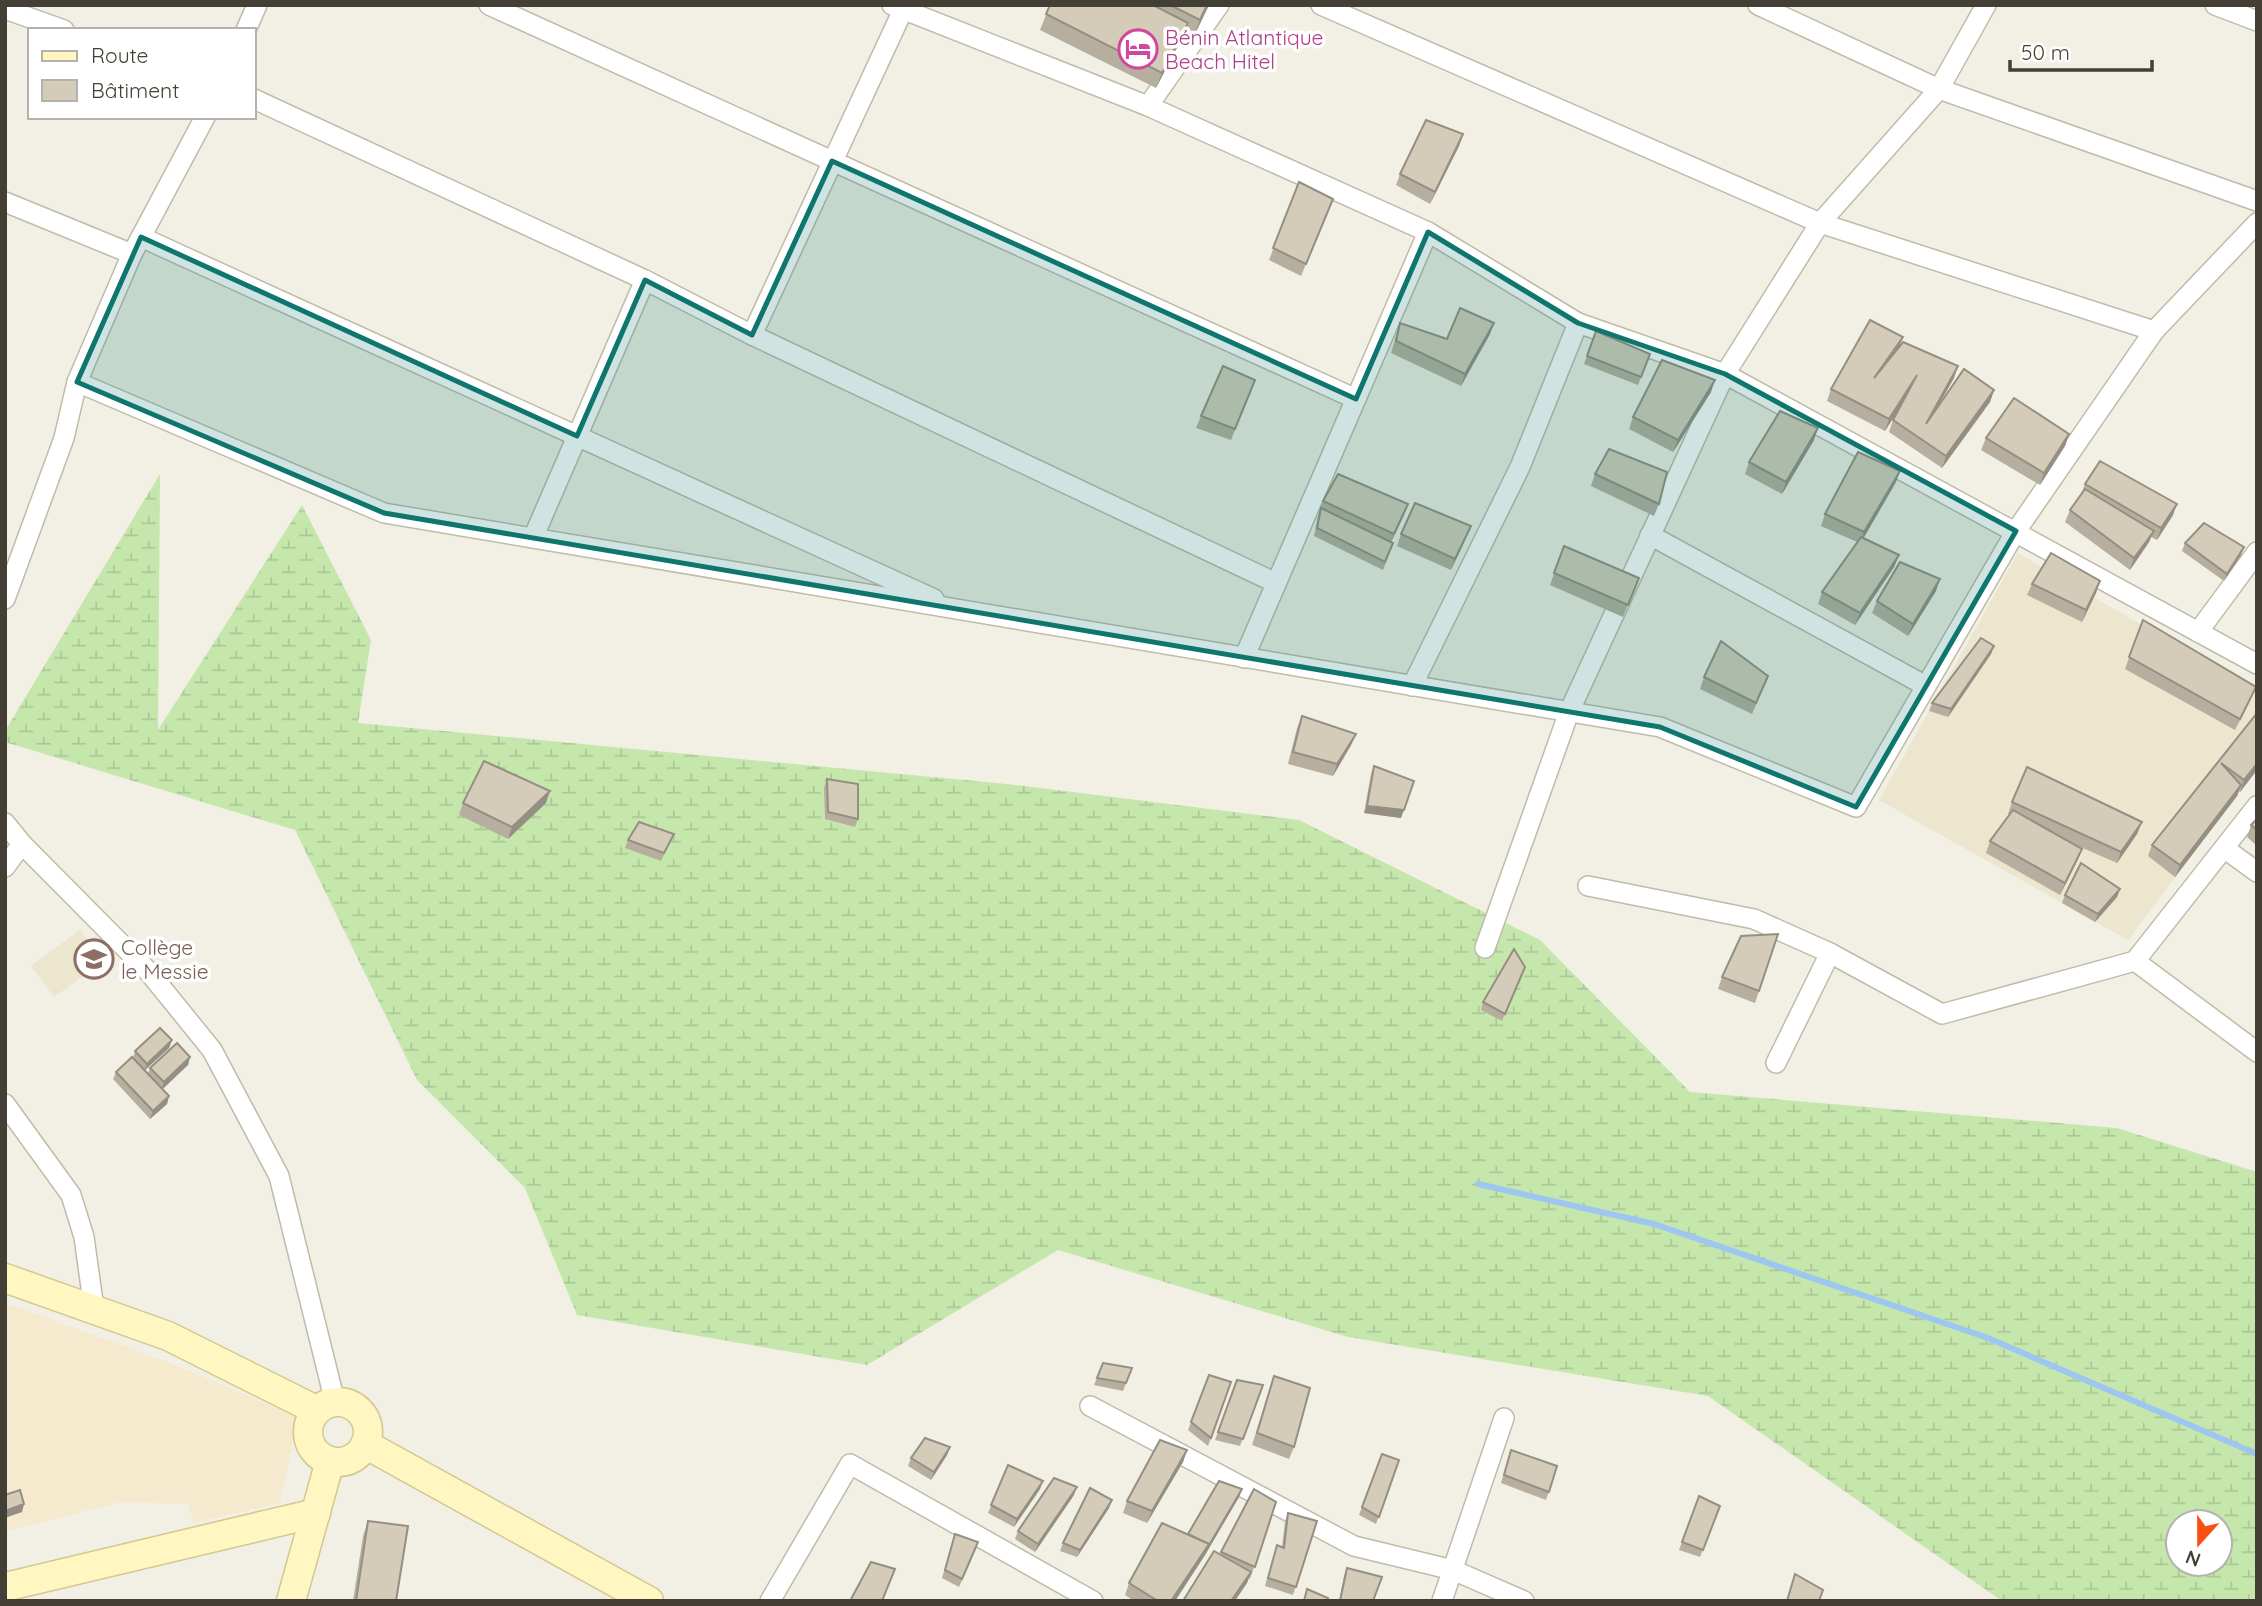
<svg xmlns="http://www.w3.org/2000/svg" width="2262" height="1606" viewBox="0 0 2262 1606" font-family="Quicksand,sans-serif">
	<style>
		.commercial { fill: #f5e9ce }
		.education { fill: #ebe6cd }
		.wetland { fill: url(#wetland-marsh); fill-rule: evenodd }
		.lines { fill: none; stroke-linecap: round; stroke-linejoin: round }
		.stream { stroke: #9fc6f0; stroke-width: 6 }
		.street-casing { stroke: #c0bba9; stroke-width: 22 }
		.secondary-casing { stroke: #d3c893; stroke-width: 31 }
		.street { stroke: #fff; stroke-width: 19 }
		.secondary { stroke: #fff6c1; stroke-width: 28 }
		.wall { fill: #b6af9f }
		.shaded-wall { fill: #948f82 }
		.building { fill: #d4ccb9; stroke: #948f82; stroke-width: 2 }
		.marked { fill: #0f766e; fill-opacity: 0.2; stroke: #0f766e; stroke-width: 5; stroke-linejoin: round }
		.labels { text-anchor: middle; dominant-baseline: central; stroke-width: 7; stroke-linejoin: round; paint-order: stroke }
		.hotel-label { font-size: 21px; fill: #b23c85; stroke: #fff; text-anchor: start }
		.education-label { font-size: 21px; fill: #785e54; stroke: #fff; text-anchor: start }
	</style>
	<defs>
		<pattern id="wetland-marsh" width="20" height="14" patternUnits="userSpaceOnUse" patternTransform="scale(1.75)"><rect width="20" height="14" fill="#c6e7ac"/><path d="M1 5h8M5 5V1M11 12h8M15 12V8" fill="none" stroke="#abc795"/></pattern>
	</defs>
	<rect width="100%" height="100%" fill="#f2efe4"/>
	<polygon class="commercial" points="5,1303 165,1361 298,1417 280,1503 194,1523 188,1504 120,1502 5,1531"/>
	<g class="education">
		<polygon points="2018,553 2257,692 2257,770 2128,940 1879,800"/>
		<polygon points="80,930 103,962 54,997 31,966"/>
	</g>
	<path class="wetland" d="M160,474L158,730L302,505L371,640L358,723L1007,784L1299,820L1540,940L1690,1092L2117,1128L2257,1172V1601H2002L1708,1396L1348,1337L1058,1250L867,1365L577,1315L525,1188L417,1080L295,830L5,742V731ZM2178,1522H2220V1564H2178Z"/>
	<g class="lines">
		<polyline class="stream" points="1478,1184 1654,1224 1988,1338 2257,1454"/>
		<g class="street-casing">
			<g id="street">
				<polyline points="489,5 1356,399"/>
				<polyline points="892,5 1148,106 1428,232 1578,323 1725,374 2257,664"/>
				<polyline points="1321,5 1820,223 2154,331"/>
				<polyline points="1758,5 1939,89 2257,201"/>
				<polyline points="2215,5 2257,21"/>
				<polyline points="5,9 64,30"/>
				<polyline points="246,30 257,5"/>
				<polyline points="254,99 645,280 752,335 1276,583"/>
				<polyline points="1148,106 1219,5"/>
				<polyline points="5,202 132,254"/>
				<polyline points="141,237 934,599"/>
				<polyline points="752,335 903,10"/>
				<polyline points="77,382 384,513 1660,727 1856,807 2016,531 2154,331 2257,223"/>
				<polyline points="1650,535 1926,686"/>
				<polyline points="533,538 645,280"/>
				<polyline points="5,599 64,438 77,382 132,254 205,117"/>
				<polyline points="2198,632 2257,552"/>
				<polyline points="1244,658 1428,232"/>
				<polyline points="1412,686 1520,467 1578,323"/>
				<polyline points="5,823 22,844 148,971 212,1050 279,1176 335,1402"/>
				<polyline points="2224,848 2257,872"/>
				<polyline points="5,867 22,844"/>
				<polyline points="1588,886 1754,919 1830,953 1942,1014 2135,961 2257,806"/>
				<polyline points="1485,948 1569,712 1725,374 1820,223 1939,89 1986,5"/>
				<polyline points="2135,961 2257,1052"/>
				<polyline points="1776,1063 1830,953"/>
				<polyline points="5,1104 71,1195 84,1237 94,1309"/>
				<polyline points="1090,1406 1354,1546 1453,1570 1524,1601"/>
				<polyline points="770,1601 850,1464 1093,1601"/>
				<polyline points="1442,1601 1504,1418"/>
			</g>
		</g>
		<g class="secondary-casing">
			<g id="secondary">
				<polyline points="5,1278 168,1336 316,1410"/>
				<circle cx="338" cy="1432" r="30"/>
				<polyline points="365,1444 649,1601"/>
				<polyline points="5,1587 316,1513"/>
				<polyline points="291,1601 330,1461"/>
			</g>
		</g>
		<use href="#street" class="street"/>
		<use href="#secondary" class="secondary"/>
	</g>
	<g class="wall">
		<polygon points="1050,5 1209,5 1194,36 1185,31 1156,88 1040,30"/>
		<polygon points="1463,134 1459,146 1430,204 1396,185 1400,174"/>
		<polygon points="1299,182 1328,211 1301,276 1269,260"/>
		<polygon points="1400,323 1447,339 1490,334 1461,386 1391,353"/>
		<polygon points="1596,331 1650,354 1638,385 1584,364"/>
		<polygon points="1899,347 1954,378 1937,407 1994,390 1990,402 1942,468 1889,432 1893,420 1900,407 1885,431 1827,401 1831,389"/>
		<polygon points="1255,380 1231,440 1196,428 1201,416"/>
		<polygon points="1711,392 1673,452 1629,429 1633,417"/>
		<polygon points="2069,434 2065,446 2040,485 1981,450 1986,438"/>
		<polygon points="1814,440 1782,494 1745,474 1749,462"/>
		<polygon points="1595,474 1659,504 1654,516 1591,486"/>
		<polygon points="1896,482 1863,539 1899,555 1894,567 1855,625 1818,604 1822,592 1857,542 1821,526 1825,514"/>
		<polygon points="2085,484 2173,515 2157,540 2151,537 2149,542 2130,570 2065,522 2070,510 2081,494"/>
		<polygon points="1323,501 1404,515 1391,542 1393,543 1383,570 1314,536 1318,516"/>
		<polygon points="1401,534 1466,538 1451,570 1397,546"/>
		<polygon points="2185,543 2241,555 2224,581 2182,551"/>
		<polygon points="1564,546 1639,578 1623,617 1550,585"/>
		<polygon points="2100,581 2096,593 2082,622 2027,595 2032,584"/>
		<polygon points="1936,591 1908,636 1872,613 1877,601"/>
		<polygon points="2143,620 2251,699 2235,730 2125,669"/>
		<polygon points="1994,646 1991,654 1948,717 1929,711 1932,703"/>
		<polygon points="1768,676 1752,714 1700,689 1704,677"/>
		<polygon points="2257,713 2257,770 2240,792 2239,791 2237,796 2175,877 2148,856 2152,845"/>
		<polygon points="1302,716 1356,734 1351,745 1333,776 1288,764 1297,728"/>
		<polygon points="1374,766 1401,818 1364,813 1371,774"/>
		<polygon points="827,779 858,819 855,827 825,819 824,787"/>
		<polygon points="2012,802 2142,822 2137,834 2117,863 2069,842 2082,849 2077,861 2060,895 1986,853 1990,841 2010,815 2008,814"/>
		<polygon points="463,803 546,803 508,839 459,815"/>
		<polygon points="2257,819 2257,846 2247,837 2251,825"/>
		<polygon points="674,834 661,861 625,848 628,840"/>
		<polygon points="2120,889 2117,897 2095,922 2062,903 2065,895"/>
		<polygon points="1778,934 1755,1003 1718,989 1722,977"/>
		<polygon points="1522,975 1502,1021 1481,1010 1483,1002"/>
		<polygon points="172,1040 169,1048 145,1070 148,1073 150,1068 190,1057 188,1065 163,1089 169,1096 167,1104 150,1119 113,1079 116,1072 133,1058 135,1051"/>
		<polygon points="1103,1363 1132,1368 1123,1391 1094,1385"/>
		<polygon points="1209,1375 1231,1382 1208,1446 1188,1430"/>
		<polygon points="1274,1376 1294,1447 1289,1459 1252,1445"/>
		<polygon points="1237,1380 1263,1385 1240,1446 1215,1440"/>
		<polygon points="950,1447 947,1455 931,1480 908,1466 911,1458"/>
		<polygon points="1187,1450 1183,1462 1147,1523 1123,1513 1127,1501"/>
		<polygon points="1511,1450 1557,1466 1546,1500 1501,1483"/>
		<polygon points="1382,1454 1399,1460 1376,1524 1359,1515"/>
		<polygon points="1008,1465 1040,1489 1014,1527 988,1513"/>
		<polygon points="1242,1489 1239,1497 1205,1555 1175,1601 1134,1601 1125,1595 1129,1583"/>
		<polygon points="1074,1495 1035,1552 1015,1539 1018,1531"/>
		<polygon points="1699,1496 1720,1506 1700,1557 1679,1550"/>
		<polygon points="1276,1502 1250,1579 1249,1578 1247,1583 1220,1554 1221,1552"/>
		<polygon points="1109,1508 1077,1557 1060,1551 1063,1543"/>
		<polygon points="1288,1513 1317,1521 1293,1595 1265,1586 1277,1545 1282,1547 1285,1521"/>
		<polygon points="368,1521 396,1601 353,1601 363,1536"/>
		<polygon points="955,1534 975,1550 959,1587 942,1578"/>
		<polygon points="1347,1568 1373,1601 1339,1601 1344,1576"/>
	</g>
	<g class="shaded-wall">
		<polygon points="1207,5 1209,5 1194,36 1200,20"/>
		<polygon points="1188,23 1182,38 1156,88 1162,73"/>
		<polygon points="1463,134 1459,146 1430,204 1435,192"/>
		<polygon points="1494,323 1490,334 1461,386 1465,374"/>
		<polygon points="1903,337 1898,349 1874,378"/>
		<polygon points="1958,366 1954,378 1921,436 1926,424"/>
		<polygon points="1917,375 1913,387 1885,431 1889,419"/>
		<polygon points="1715,380 1711,392 1673,452 1678,440"/>
		<polygon points="1994,390 1990,402 1942,468 1946,456"/>
		<polygon points="1818,428 1814,440 1782,494 1786,482"/>
		<polygon points="2069,434 2065,446 2040,485 2044,473"/>
		<polygon points="1900,471 1896,482 1860,544 1864,532"/>
		<polygon points="1408,504 1404,515 1389,546 1394,534"/>
		<polygon points="2177,504 2173,515 2157,540 2161,528"/>
		<polygon points="1471,526 1466,538 1451,570 1455,559"/>
		<polygon points="2154,531 2149,542 2130,570 2134,558"/>
		<polygon points="2244,547 2241,555 2224,581 2227,574"/>
		<polygon points="1899,555 1894,567 1855,625 1860,613"/>
		<polygon points="1940,579 1936,591 1908,636 1913,624"/>
		<polygon points="2100,581 2096,593 2082,622 2086,610"/>
		<polygon points="1994,646 1991,654 1948,717 1951,709"/>
		<polygon points="1356,734 1351,745 1333,776 1337,764"/>
		<polygon points="2257,764 2257,770 2240,792 2244,780"/>
		<polygon points="2241,785 2237,796 2175,877 2180,865"/>
		<polygon points="550,791 546,803 508,839 512,827"/>
		<polygon points="1367,806 1404,810 1401,818 1364,813"/>
		<polygon points="2142,822 2137,834 2117,863 2121,852"/>
		<polygon points="2082,849 2077,861 2060,895 2065,883"/>
		<polygon points="2120,889 2117,897 2095,922 2098,914"/>
		<polygon points="172,1040 169,1048 144,1071 147,1064"/>
		<polygon points="190,1057 188,1065 161,1090 164,1082"/>
		<polygon points="169,1096 167,1104 150,1119 153,1111"/>
		<polygon points="950,1447 947,1455 931,1480 934,1472"/>
		<polygon points="1187,1450 1183,1462 1147,1523 1152,1511"/>
		<polygon points="1043,1481 1040,1489 1014,1527 1017,1519"/>
		<polygon points="1077,1487 1074,1495 1035,1552 1038,1544"/>
		<polygon points="1242,1489 1239,1497 1205,1555 1175,1601 1171,1601"/>
		<polygon points="1112,1500 1109,1508 1077,1557 1080,1550"/>
		<polygon points="24,1504 22,1512 5,1518 5,1511"/>
		<polygon points="1251,1572 1247,1583 1235,1601 1231,1601"/>
	</g>
	<g class="building">
		<polygon points="1050,5 1153,5 1188,23 1162,73 1046,14"/>
		<polygon points="1170,5 1207,5 1200,20"/>
		<polygon points="1426,120 1463,134 1435,192 1400,174"/>
		<polygon points="1299,182 1333,199 1306,264 1273,248"/>
		<polygon points="1460,308 1494,323 1465,374 1396,341 1400,323 1447,339"/>
		<polygon points="1870,320 1903,337 1874,378 1903,342 1958,366 1926,424 1964,369 1994,390 1946,456 1893,420 1917,375 1889,419 1831,389"/>
		<polygon points="1596,331 1650,354 1641,377 1587,356"/>
		<polygon points="1662,360 1715,380 1678,440 1633,417"/>
		<polygon points="1223,366 1255,380 1235,429 1201,416"/>
		<polygon points="2014,398 2069,434 2044,473 1986,438"/>
		<polygon points="1780,411 1818,428 1786,482 1749,462"/>
		<polygon points="1609,449 1667,472 1659,504 1595,474"/>
		<polygon points="1858,452 1900,471 1864,532 1825,514"/>
		<polygon points="2100,461 2177,504 2161,528 2085,484"/>
		<polygon points="1338,474 1408,504 1394,534 1323,501"/>
		<polygon points="2085,489 2154,531 2134,558 2070,510"/>
		<polygon points="1415,503 1471,526 1455,559 1401,534"/>
		<polygon points="1321,508 1393,543 1385,562 1317,528"/>
		<polygon points="2204,523 2244,547 2227,574 2185,543"/>
		<polygon points="1861,537 1899,555 1860,613 1822,592"/>
		<polygon points="1564,546 1639,578 1628,605 1554,573"/>
		<polygon points="2051,553 2100,581 2086,610 2032,584"/>
		<polygon points="1900,562 1940,579 1913,624 1877,601"/>
		<polygon points="2143,620 2256,687 2240,719 2129,657"/>
		<polygon points="1981,638 1994,646 1951,709 1932,703"/>
		<polygon points="1721,641 1768,676 1756,703 1704,677"/>
		<polygon points="2257,713 2257,764 2244,780 2221,763 2241,785 2180,865 2152,845"/>
		<polygon points="1302,716 1356,734 1337,764 1293,752"/>
		<polygon points="484,761 550,791 512,827 463,803"/>
		<polygon points="1374,766 1414,781 1404,810 1367,806"/>
		<polygon points="2027,767 2142,822 2121,852 2012,802"/>
		<polygon points="827,779 858,784 858,819 828,812"/>
		<polygon points="2013,810 2082,849 2065,883 1990,841"/>
		<polygon points="2257,819 2257,830 2251,825"/>
		<polygon points="639,822 674,834 664,853 628,840"/>
		<polygon points="2081,863 2120,889 2098,914 2065,895"/>
		<polygon points="1778,934 1759,991 1722,977 1741,936"/>
		<polygon points="1514,949 1525,967 1505,1014 1483,1002"/>
		<polygon points="160,1028 172,1040 147,1064 135,1051"/>
		<polygon points="177,1043 190,1057 164,1082 150,1068"/>
		<polygon points="132,1057 169,1096 153,1111 116,1072"/>
		<polygon points="1103,1363 1132,1368 1126,1383 1097,1378"/>
		<polygon points="1209,1375 1231,1382 1211,1438 1191,1422"/>
		<polygon points="1274,1376 1310,1388 1294,1447 1257,1433"/>
		<polygon points="1237,1380 1263,1385 1243,1439 1218,1432"/>
		<polygon points="925,1438 950,1447 934,1472 911,1458"/>
		<polygon points="1160,1440 1187,1450 1152,1511 1127,1501"/>
		<polygon points="1511,1450 1557,1466 1549,1492 1504,1475"/>
		<polygon points="1382,1454 1399,1460 1379,1517 1362,1507"/>
		<polygon points="1008,1465 1043,1481 1017,1519 991,1505"/>
		<polygon points="1054,1478 1077,1487 1038,1544 1018,1531"/>
		<polygon points="1219,1481 1242,1489 1208,1547 1209,1544 1188,1534"/>
		<polygon points="1090,1488 1112,1500 1080,1550 1063,1543"/>
		<polygon points="1254,1489 1276,1502 1255,1567 1221,1552"/>
		<polygon points="20,1490 24,1504 5,1511 5,1495"/>
		<polygon points="1699,1496 1720,1506 1703,1550 1682,1542"/>
		<polygon points="1288,1513 1317,1521 1296,1587 1268,1578 1277,1545 1284,1548"/>
		<polygon points="368,1521 408,1526 396,1601 356,1601"/>
		<polygon points="1162,1523 1209,1544 1171,1601 1158,1601 1129,1583"/>
		<polygon points="955,1534 978,1542 962,1579 945,1570"/>
		<polygon points="1214,1551 1251,1572 1231,1601 1183,1601"/>
		<polygon points="871,1562 895,1569 882,1601 850,1601"/>
		<polygon points="1347,1568 1382,1577 1373,1601 1340,1601"/>
		<polygon points="1795,1574 1823,1590 1819,1601 1787,1601"/>
		<polygon points="1307,1589 1328,1598 1327,1601 1304,1601"/>
	</g>
	<path class="marked" d="M832,161L1356,399L1428,232L1578,323L1725,374L2016,531L1856,807L1660,727L384,513L77,382L141,237L577,436L645,280L752,335Z"/>
	<defs>
		<g id="hotel-ring" transform="scale(2.0125)"><circle r="9.5" fill="#fff" stroke="#d1479c" stroke-width="1.5"/><path d="M-6-4.5h1.5V1H6V5H4.5V3h-9V5H-6ZM-4 0a1.8 1.8 0 1 1 3.6 0ZM.5 0V-2.5h3Q6-2.5 6 0Z" fill="#d1479c"/></g>
		<g id="university-ring" transform="scale(2.0125)"><circle r="9.5" fill="#fff" stroke="#8d6e63" stroke-width="1.5"/><path d="M0-5L7-2L0 1L-7-2ZM-4 1L0 2.5L4 1V4Q0 6-4 4Z" fill="#8d6e63"/></g>
	</defs>
	<g fill-rule="evenodd">
		<use href="#hotel-ring" x="1138" y="49"/>
		<use href="#university-ring" x="94" y="959"/>
	</g>
	<g class="labels">
		<g class="hotel-label">
			<text x="1165" y="37">Bénin Atlantique<tspan x="1165" dy="24">Beach Hitel</tspan></text>
		</g>
		<g class="education-label">
			<text x="121" y="947">Collège<tspan x="121" dy="24">le Messie</tspan></text>
		</g>
	</g>
	<rect width="2262" height="1606" fill="none" stroke="#443f34" stroke-width="14"/>
	<rect x="28" y="28" width="228" height="91" fill="#ffffff" stroke="#b4b2ae" stroke-width="2"/>
	<rect x="42" y="51" width="35" height="10" fill="#fff6c1" stroke="#b4b2ae" stroke-width="2"/>
	<text x="91" y="63" font-size="21" fill="#443f34">Route</text>
	<rect x="42" y="80" width="35" height="21" fill="#d4ccb9" stroke="#b4b2ae" stroke-width="2"/>
	<text x="91" y="98" font-size="21" fill="#443f34">Bâtiment</text>
	<g transform="translate(2199 1543) rotate(201)"><circle r="33" fill="#ffffff" stroke="#b4b2ae" stroke-width="2"/>
	<path d="M0-5L12 26L0 18L-12 26Z" fill="#fa4f12"/>
	<text y="-10" font-size="19" font-weight="bold" text-anchor="middle" fill="#443f34">N</text>
	</g>
	<path d="M2010 60v10h142v-10" fill="none" stroke="#443f34" stroke-width="3.5"/>
	<text x="2021" y="60" font-size="21" fill="#443f34" stroke="#ffffff" stroke-width="5" paint-order="stroke">50 m</text>
</svg>
